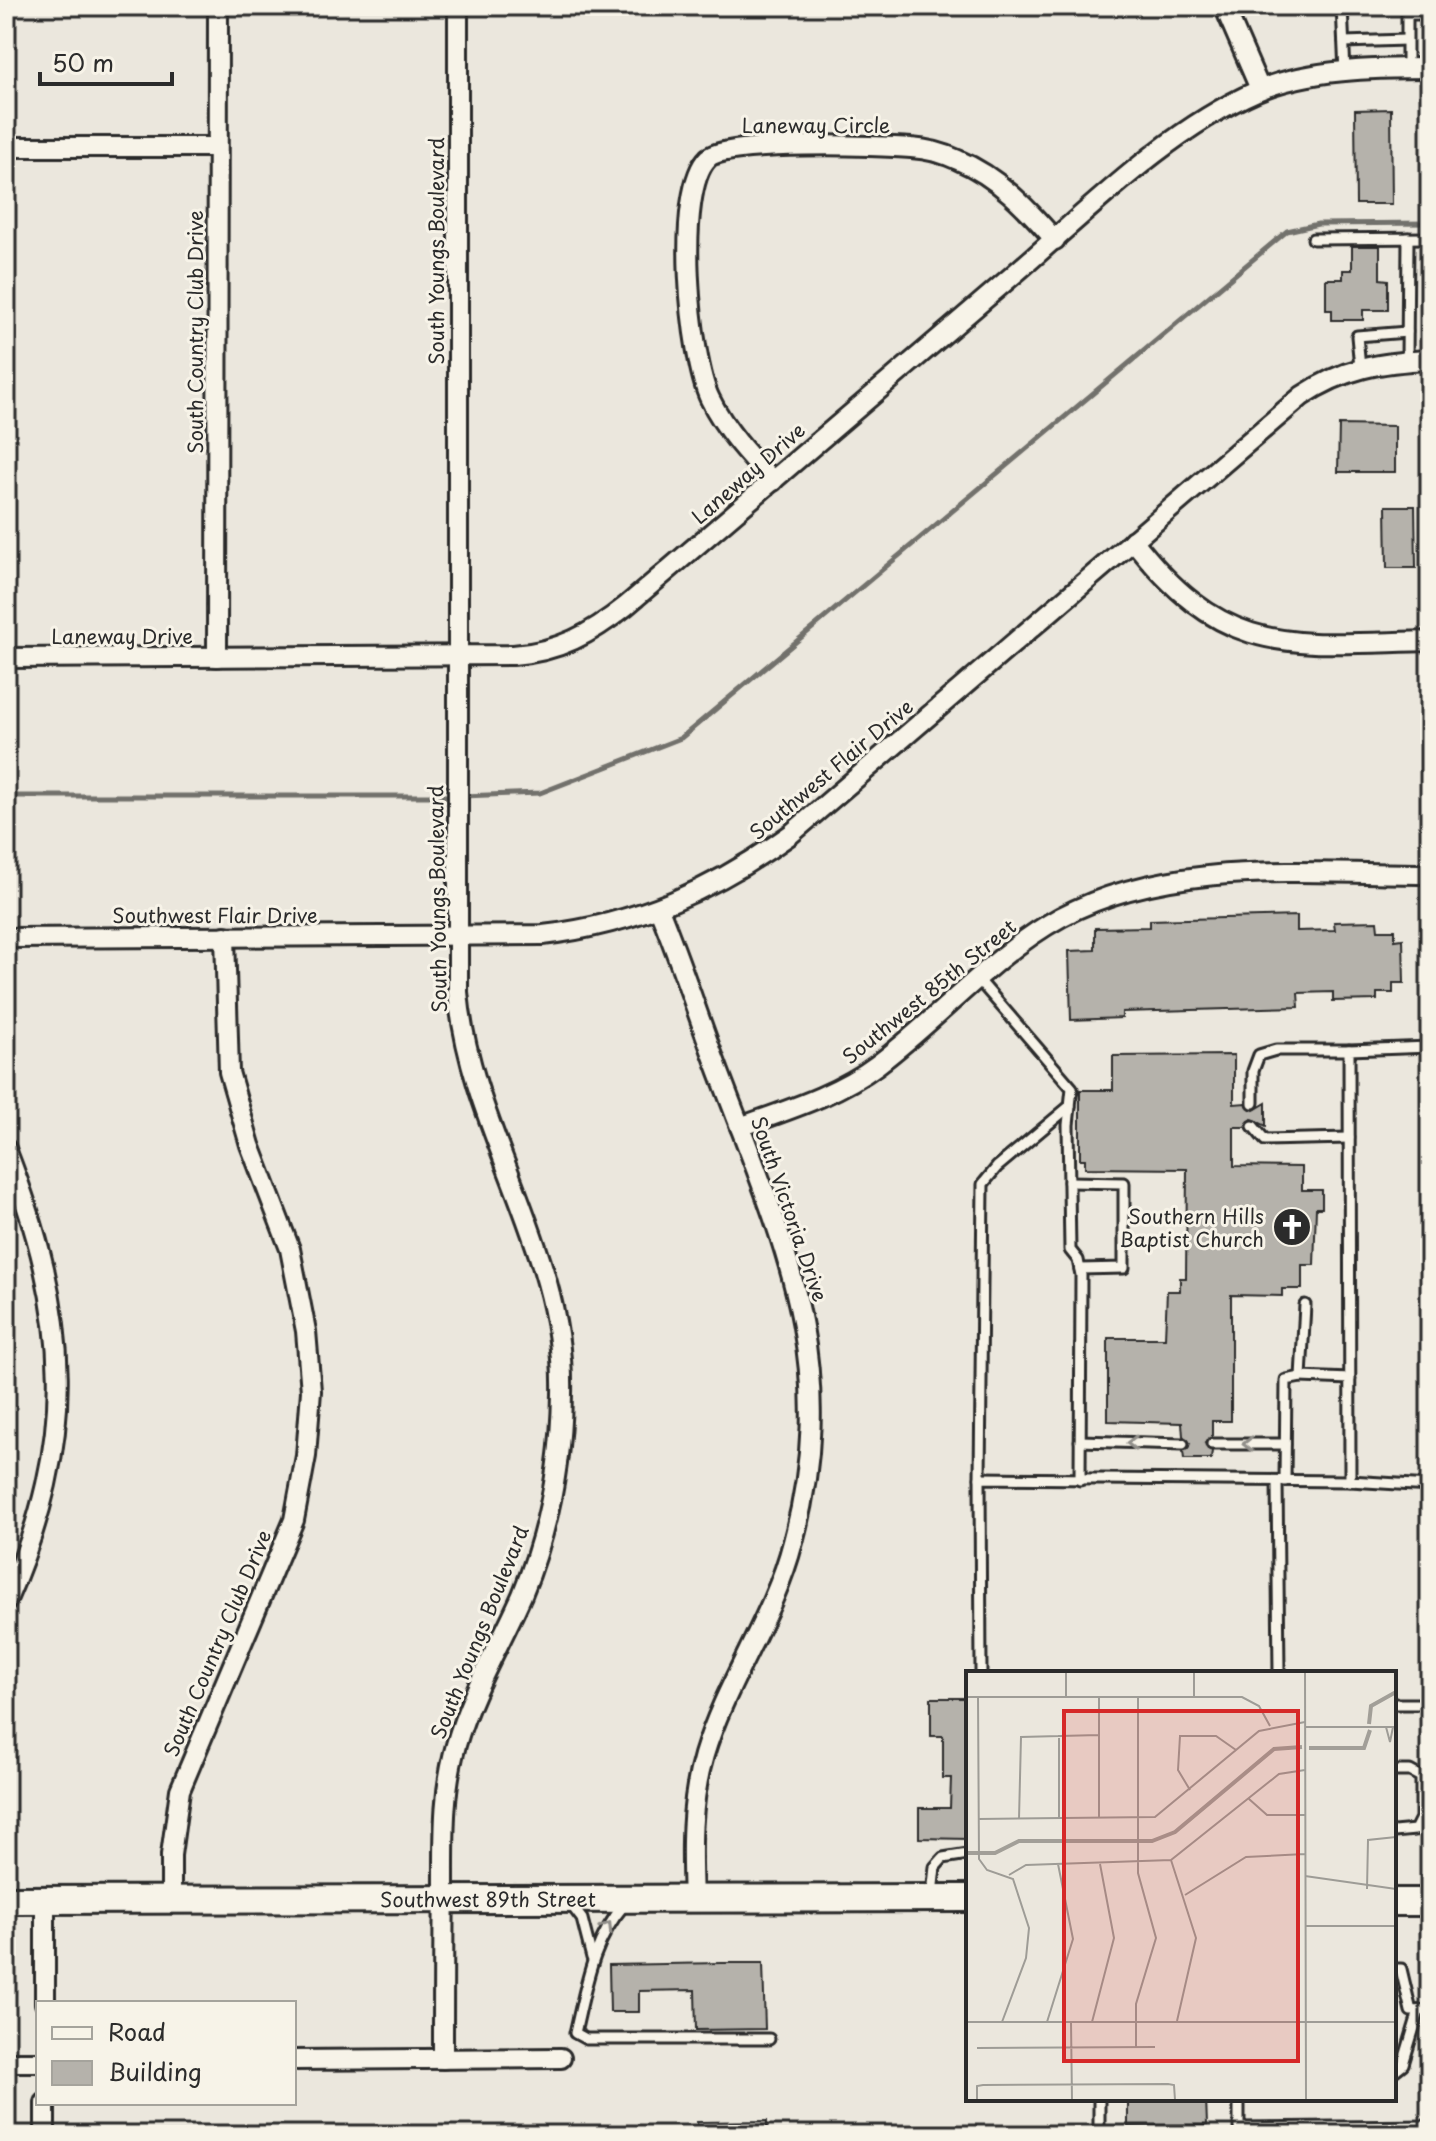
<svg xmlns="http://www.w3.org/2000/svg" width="1436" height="2141" viewBox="0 0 1436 2141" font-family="'Playpen Sans',sans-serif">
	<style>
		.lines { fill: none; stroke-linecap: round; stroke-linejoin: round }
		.stream { stroke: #72716c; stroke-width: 5 }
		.building { fill: #b5b2ab; stroke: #2b2b2b; stroke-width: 2 }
		.service-casing { stroke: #2b2b2b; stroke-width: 15 }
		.minor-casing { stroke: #2b2b2b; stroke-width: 24 }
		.secondary-casing { stroke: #2b2b2b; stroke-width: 32 }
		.service { stroke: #f7f3e8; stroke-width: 9 }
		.minor { stroke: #f7f3e8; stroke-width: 18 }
		.secondary { stroke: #f7f3e8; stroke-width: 26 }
		.oneway { stroke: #918f8a }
		.labels { text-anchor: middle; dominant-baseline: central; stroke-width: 6; stroke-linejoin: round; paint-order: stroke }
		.street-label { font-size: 20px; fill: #2b2b2b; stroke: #f7f3e8 }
		.poi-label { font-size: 20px; fill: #2b2b2b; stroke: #f7f3e8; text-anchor: end }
		.inset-river { fill: none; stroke: #a29f98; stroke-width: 4 }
		.inset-road { fill: none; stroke: #9e9c96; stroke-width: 2 }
		.view { fill: #d62828; fill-opacity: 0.15; stroke: #d62828; stroke-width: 4 }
		.inset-edge { fill: none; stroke: #2b2b2b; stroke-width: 4 }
	</style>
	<rect width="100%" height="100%" fill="#ebe7dd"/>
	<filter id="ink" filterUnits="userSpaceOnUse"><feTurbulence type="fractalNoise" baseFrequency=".0125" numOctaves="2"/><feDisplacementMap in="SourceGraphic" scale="16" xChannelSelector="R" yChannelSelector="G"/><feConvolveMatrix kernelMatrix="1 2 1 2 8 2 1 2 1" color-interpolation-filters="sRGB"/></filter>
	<g filter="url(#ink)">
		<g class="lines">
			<g class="stream">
				<polyline points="6,796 453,796"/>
				<polyline points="463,796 540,793 681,738 1287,231 1318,224 1430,223"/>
			</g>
		</g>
		<g class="building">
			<polygon points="1391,109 1392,204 1356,204 1355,110"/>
			<polygon points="1352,246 1380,246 1380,279 1388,280 1388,310 1363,310 1363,320 1332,320 1332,310 1326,310 1326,279 1343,279 1343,270 1352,270"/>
			<polygon points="1339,425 1395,426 1395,472 1338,472"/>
			<polygon points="1386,506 1415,506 1416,568 1387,568"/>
			<polygon points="1297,916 1297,931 1335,930 1334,922 1377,921 1378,930 1395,930 1395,940 1403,939 1404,983 1393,983 1393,993 1377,993 1377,1000 1333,1001 1333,992 1298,993 1299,1007 1122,1012 1122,1018 1071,1020 1069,951 1095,950 1095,928 1150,927 1150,920"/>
			<polygon points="1234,1055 1234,1104 1246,1103 1254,1110 1266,1103 1266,1126 1252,1119 1246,1127 1234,1127 1234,1166 1302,1167 1302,1190 1322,1190 1322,1208 1316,1208 1314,1265 1302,1265 1302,1289 1282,1289 1282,1296 1231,1295 1231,1421 1212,1421 1212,1437 1205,1443 1212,1451 1211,1459 1184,1459 1183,1451 1190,1443 1183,1436 1182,1423 1108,1421 1108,1338 1165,1338 1167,1291 1180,1291 1180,1278 1186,1278 1187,1169 1085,1168 1085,1159 1080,1159 1080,1090 1113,1090 1113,1056"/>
			<polygon points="931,1698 968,1698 968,1839 919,1838 919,1808 950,1808 951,1778 943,1778 943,1736 931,1736"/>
			<polygon points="722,1963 763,1963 765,2029 696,2030 695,1990 639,1991 639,2012 610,2012 609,1965"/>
			<polygon points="1128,2099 1206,2099 1207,2125 1128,2126"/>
			<polygon points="767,2121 767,2135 698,2135 697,2122"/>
		</g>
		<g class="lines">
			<g class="service-casing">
				<g id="service">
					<polyline points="1342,6 1345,73"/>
					<polyline points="1407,6 1407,68"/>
					<polyline points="1407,14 1430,14"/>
					<polyline points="1344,42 1406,40"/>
					<polyline points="1313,239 1430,238"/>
					<polyline points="1407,361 1408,238"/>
					<polyline points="1360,367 1357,336 1407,332"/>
					<polyline points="978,979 1072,1088 1068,1125 1070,1250 1078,1260 1081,1275 1080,1480"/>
					<polyline points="1430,1047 1349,1050 1350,1481 1430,1486"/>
					<polyline points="1253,1103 1253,1071 1259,1055 1276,1050 1349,1050"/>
					<polyline points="1253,1126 1265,1140 1349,1138"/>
					<polyline points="1069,1182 1124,1183 1124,1268 1080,1269"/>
					<polyline points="1305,1305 1301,1377 1350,1379"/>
					<polyline points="1080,1441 1183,1444"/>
					<polyline points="1212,1444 1285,1444"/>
					<polyline points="980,1478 983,1184 997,1167 1070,1106"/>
					<polyline points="1277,1481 1279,1673"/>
					<polyline points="1285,1481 1286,1380 1301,1377"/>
					<polyline points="981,1673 980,1478 1350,1481"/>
					<polyline points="1394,1704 1430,1704"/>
					<polyline points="1394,1771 1410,1771 1421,1777 1421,1818 1415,1830 1394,1832"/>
					<polyline points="932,1894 935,1867 943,1858 968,1854"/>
					<polyline points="569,1902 582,1919 592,1958"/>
					<path d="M624,1905C592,1942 586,1987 575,2033L586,2039H769"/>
					<polyline points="1394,1969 1401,1969 1411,2011 1430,2010"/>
					<polyline points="1394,2071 1403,2064 1419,2011"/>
					<polyline points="1099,2099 1099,2135"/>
					<polyline points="1239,2099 1239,2128 1430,2126"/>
				</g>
			</g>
			<g class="minor-casing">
				<g id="minor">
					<polyline points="1224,6 1260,89"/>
					<polyline points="6,147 217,147"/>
					<path d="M773,481C749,456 725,430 710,399C690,358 674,191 708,158C724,141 881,145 911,148C927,149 943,153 958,160C998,177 1026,207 1055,240"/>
					<path d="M1133,540C1226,660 1291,644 1430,641"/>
					<polyline points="217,657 218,6"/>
					<path d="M6,658L513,655C558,652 591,634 626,606C755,496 883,386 1012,276C1086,213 1167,130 1257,91C1308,69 1375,68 1430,68"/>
					<path d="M659,909C683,967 701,1026 724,1085C786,1248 840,1365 793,1542C774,1617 726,1681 704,1755C690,1802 691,1850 693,1899"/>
					<path d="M6,938L543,935C637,924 715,889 791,834L1302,396C1344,368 1381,362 1430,360"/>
					<path d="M740,1127C787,1110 837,1095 877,1065C940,1018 992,955 1061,917C1170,858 1309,874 1430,874"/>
					<path d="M6,1149C71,1316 79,1436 6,1602"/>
					<polyline points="45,1900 45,2003"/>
					<polyline points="171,1900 171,1855 180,1790 294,1520 306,1456 311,1391 306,1331 290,1249 250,1145 229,1072 225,936"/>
					<path d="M443,2059C443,2000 443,1941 444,1883C444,1836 443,1790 456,1745C471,1692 500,1645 522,1595C549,1530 561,1464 562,1394C566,1251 470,1131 458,992V6"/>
					<polyline points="294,2060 561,2058"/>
					<polyline points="6,2062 38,2062"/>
					<polyline points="45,2135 45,2103"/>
				</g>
			</g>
			<g class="secondary-casing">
				<g id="secondary">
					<path id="s1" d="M6,1900L968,1898"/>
					<polyline points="1394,1902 1430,1902"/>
				</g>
			</g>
			<use href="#service" class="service"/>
			<use href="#minor" class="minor"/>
			<use href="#secondary" class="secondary"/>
		</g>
		<defs><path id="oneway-chevron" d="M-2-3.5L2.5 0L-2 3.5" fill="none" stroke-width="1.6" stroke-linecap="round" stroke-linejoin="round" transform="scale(2)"/></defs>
		<g class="oneway">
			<use href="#oneway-chevron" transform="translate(1132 1443) rotate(-179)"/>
			<use href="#oneway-chevron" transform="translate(1248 1444) rotate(180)"/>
			<use href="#oneway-chevron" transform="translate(607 1927) rotate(-58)"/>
		</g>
	</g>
	<defs>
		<g id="church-disc" transform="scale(2)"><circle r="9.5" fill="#2b2b2b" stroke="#f7f3e8"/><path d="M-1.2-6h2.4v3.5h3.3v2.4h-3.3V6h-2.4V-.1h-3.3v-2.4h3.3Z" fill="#fff"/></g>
	</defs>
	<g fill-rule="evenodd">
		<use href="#church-disc" x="1292" y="1227"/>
	</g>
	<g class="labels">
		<g class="street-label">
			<text x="816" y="125">Laneway Circle</text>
			<text transform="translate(436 251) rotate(-90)">South Youngs Boulevard</text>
			<text transform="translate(195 332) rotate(-90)">South Country Club Drive</text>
			<text transform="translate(748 473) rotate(-41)">Laneway Drive</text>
			<text x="122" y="636">Laneway Drive</text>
			<text transform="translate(831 769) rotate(-40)">Southwest Flair Drive</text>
			<text transform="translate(437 899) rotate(-91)">South Youngs Boulevard</text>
			<text x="215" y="915">Southwest Flair Drive</text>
			<text transform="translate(929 991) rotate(-39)">Southwest 85th Street</text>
			<text transform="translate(790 1209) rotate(71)">South Victoria Drive</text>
			<text transform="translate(479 1632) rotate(-68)">South Youngs Boulevard</text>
			<text transform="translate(217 1643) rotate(-67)">South Country Club Drive</text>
			<text stroke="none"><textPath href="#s1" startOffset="482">Southwest 89th Street</textPath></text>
		</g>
		<g class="poi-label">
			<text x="1264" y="1216">Southern Hills<tspan x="1264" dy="23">Baptist Church</tspan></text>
		</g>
	</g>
	<g transform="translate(966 1671)">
		<rect width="430" height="430" fill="#ebe7dd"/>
		<path class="inset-river" d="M403,53L405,35L430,21M343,77H398L404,59M0,182H29L53,170H186L209,161L308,78L336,76"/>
		<path class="inset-road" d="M228,1V26M339,1L340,429M0,26H276L293,35L304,55M12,26L13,188L21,199L47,208L63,257L60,287L36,351M100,26V1M339,56H430M420,56L424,71L427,56M93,64V147M224,119L212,99L214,65H250L270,79M283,128L301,144H339M133,147V26M12,148L189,146L293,60L339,51M53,148L55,66L133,64M205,189L230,267L211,350M43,204L60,194L205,189L313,103L339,99M339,205L430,218M401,218L402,169L430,166M219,224L280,186L339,183M339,255H430M0,351H430M81,351L107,268L92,193M105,351L106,429M126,351L148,267L134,193M11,377L189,376M170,377V333L190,267L172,202V26M11,429V415L17,414L202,413L208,414L209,429"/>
		<path class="view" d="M98,40H332V390H98Z"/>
		<rect width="430" height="430" class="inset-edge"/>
	</g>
	<rect width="1436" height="2141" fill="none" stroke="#f7f3e8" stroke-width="32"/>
	<rect x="16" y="16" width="1404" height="2109" fill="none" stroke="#2b2b2b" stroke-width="3" filter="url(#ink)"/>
	<rect x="36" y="2001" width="260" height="104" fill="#f7f3e8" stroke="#a5a39c" stroke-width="2"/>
	<rect x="52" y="2027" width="40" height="12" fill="#f7f3e8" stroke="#a5a39c" stroke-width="2"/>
	<text x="108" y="2041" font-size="24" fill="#2b2b2b">Road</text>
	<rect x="52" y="2061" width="40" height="24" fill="#b5b2ab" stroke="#a5a39c" stroke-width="2"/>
	<text x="108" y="2081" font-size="24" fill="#2b2b2b">Building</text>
	<path d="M40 72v12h132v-12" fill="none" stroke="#2b2b2b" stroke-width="4"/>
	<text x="52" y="72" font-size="24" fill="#2b2b2b" stroke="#f7f3e8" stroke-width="6" paint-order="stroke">50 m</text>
</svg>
